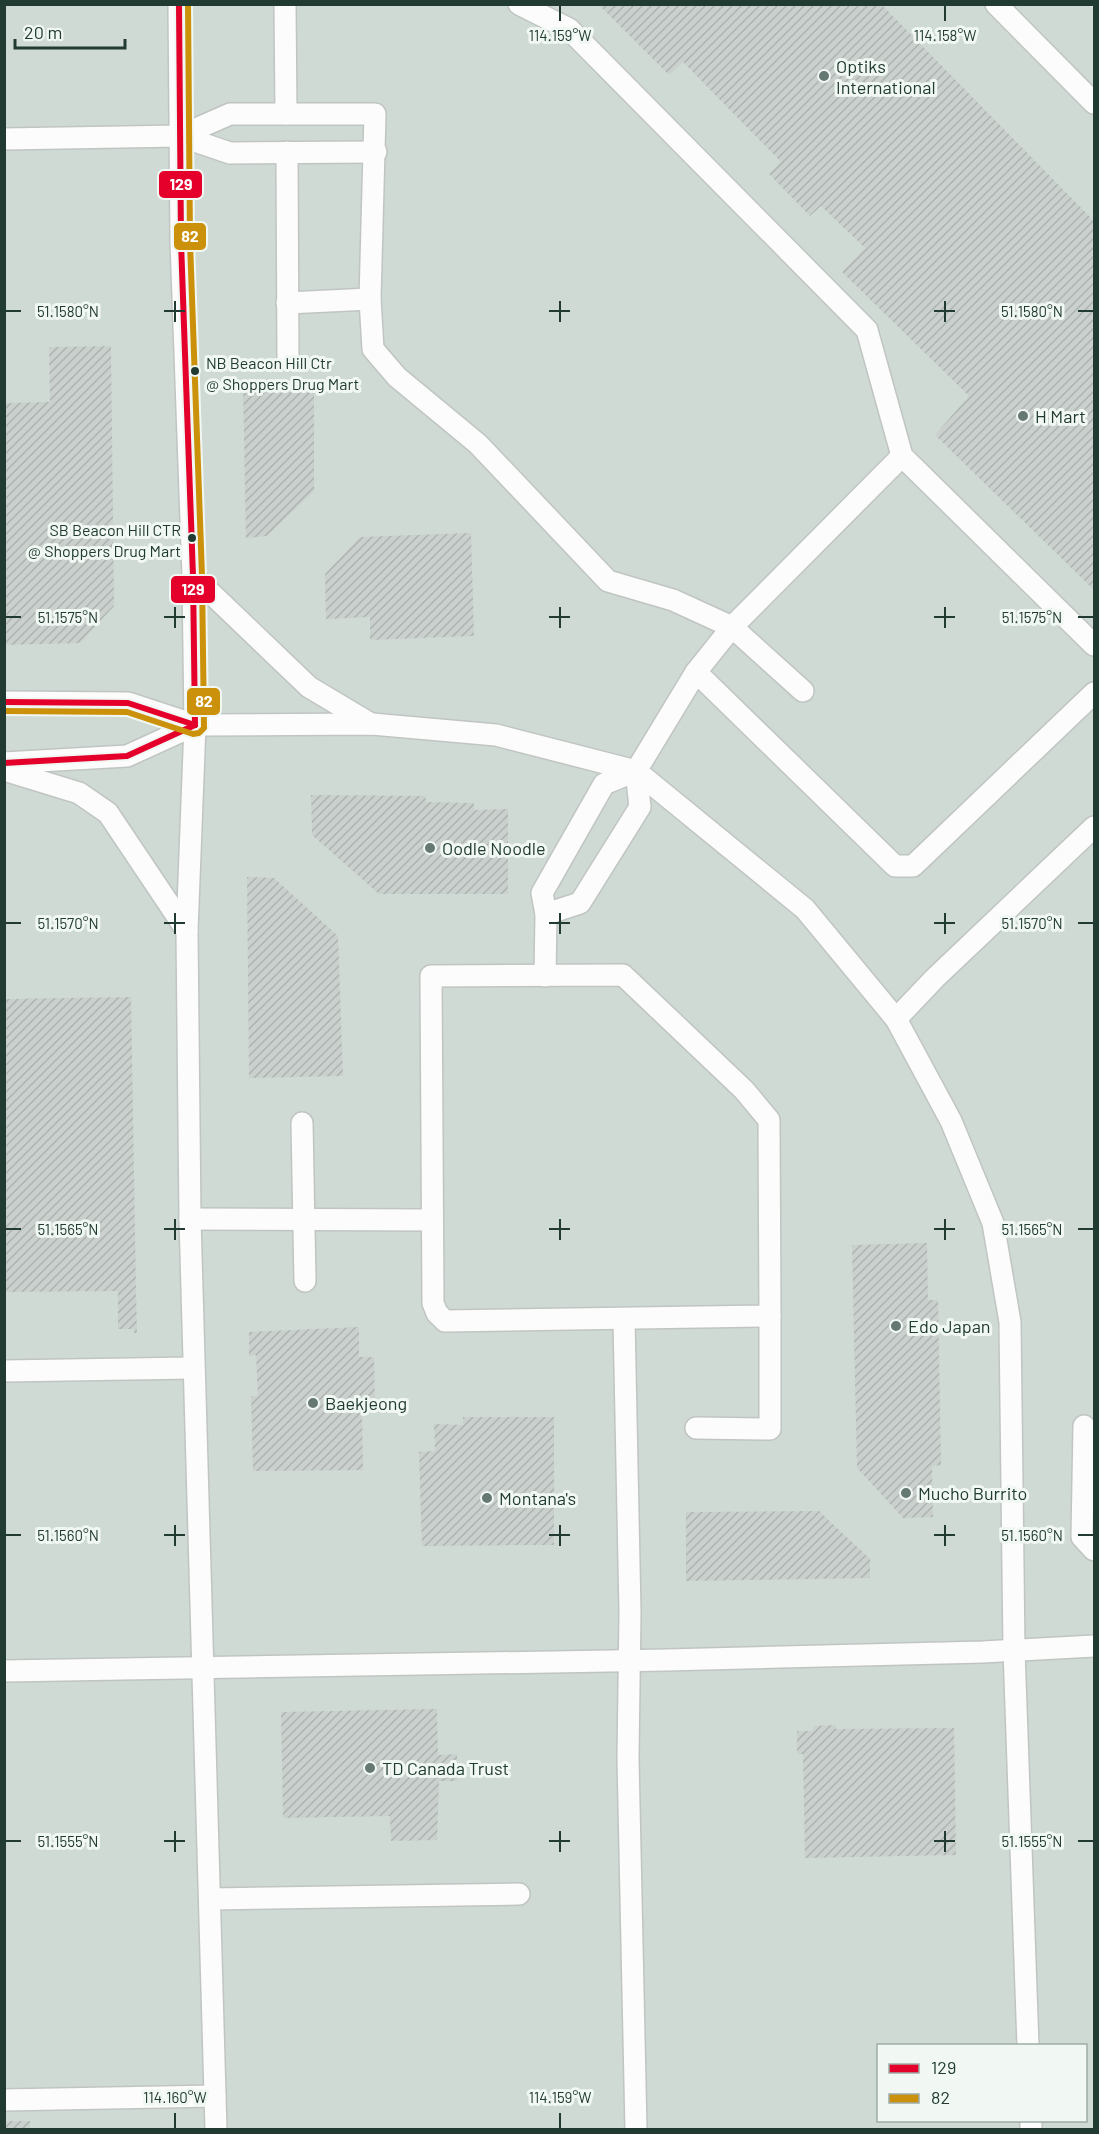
<svg xmlns="http://www.w3.org/2000/svg" width="1099" height="2134" viewBox="0 0 1099 2134" font-family="Barlow,sans-serif">
	<style>
		.built { fill: #d0dad5; fill-rule: evenodd }
		.building { fill: url(#building-hatch) }
		.lines { fill: none; stroke-linecap: round; stroke-linejoin: round }
		.lane-casing { stroke: #c0c5c2; stroke-width: 24 }
		.lane { stroke: #fbfcfb; stroke-width: 21 }
		.bus-1-casing { stroke: #f1f8f4; stroke-width: 10 }
		.bus-2-casing { stroke: #f1f8f4; stroke-width: 10 }
		.bus-1 { stroke: #e4002b; stroke-width: 6 }
		.bus-2 { stroke: #cc910a; stroke-width: 6 }
		.ticks { fill: none; stroke: #213b32; stroke-width: 2 }
		.poi-dot { fill: #657871; stroke: #f1f8f4; stroke-width: 2 }
		.bus-dot { fill: #213b32; stroke: #f1f8f4; stroke-width: 2 }
		.labels { text-anchor: middle; dominant-baseline: central; stroke-width: 6; stroke-linejoin: round; paint-order: stroke }
		.bus-label { font-size: 16px; fill: #213b32; stroke: #f1f8f4; text-anchor: start }
		.poi-label { font-size: 18px; fill: #213b32; stroke: #f1f8f4; text-anchor: start }
		.ticks-label { font-size: 15px; text-anchor: middle; fill: #213b32; stroke: #f1f8f4; stroke-width: 6; stroke-linejoin: round; paint-order: stroke }
		.line-badge { stroke: #f1f8f4; stroke-width: 2 }
		.badge-label { font-size: 16px; text-anchor: middle; font-weight: bold; fill: #fff }
	</style>
	<defs>
		<pattern id="building-hatch" width="6" height="6" patternUnits="userSpaceOnUse" patternTransform="scale(1.5)"><rect width="6" height="6" fill="#cad0cd"/><path d="M-1 1l2-2M0 6l6-6M5 7l2-2" fill="none" stroke="#adb4b0"/></pattern>
	</defs>
	<rect width="100%" height="100%" fill="#e3e8e5"/>
	<path class="built" d="M5,5H1090L1094,9V2129L5,2130ZM878,2046H1086V2120H878Z"/>
	<g class="building">
		<polygon points="598,4 881,4 1094,221 1094,590 935,435 969,396 842,272 865,248 821,206 810,216 769,174 781,162 683,62 669,75"/>
		<polygon points="111,346 114,606 80,643 4,645 4,403 50,402 49,347"/>
		<polygon points="314,384 314,491 267,536 246,538 243,385"/>
		<polygon points="471,533 474,636 370,640 370,617 326,619 325,574 360,537"/>
		<polygon points="311,795 425,796 426,802 474,803 474,810 508,809 508,894 379,894 312,835"/>
		<polygon points="247,877 274,878 338,936 343,1076 249,1078"/>
		<polygon points="131,997 136,1289 137,1333 134,1333 134,1329 118,1329 118,1291 5,1292 4,1257 4,999"/>
		<polygon points="927,1243 928,1300 938,1300 941,1465 932,1466 933,1517 903,1518 857,1468 852,1245"/>
		<polygon points="359,1327 359,1357 374,1357 375,1409 362,1410 363,1470 253,1471 251,1396 258,1396 256,1355 249,1356 249,1332"/>
		<polygon points="463,1417 554,1417 554,1545 422,1546 419,1452 435,1451 434,1424 463,1425"/>
		<polygon points="819,1511 870,1559 870,1578 686,1581 686,1512"/>
		<polygon points="437,1709 438,1755 457,1754 457,1781 439,1781 437,1840 391,1841 390,1816 283,1818 281,1712"/>
		<polygon points="836,1725 836,1729 954,1728 956,1855 805,1858 803,1754 797,1754 797,1731 813,1731 813,1726"/>
		<rect x="4" y="2121" width="26" height="9"/>
	</g>
	<g class="lines">
		<g class="lane-casing">
			<g id="lane">
				<polyline points="179,4 181,242 193,576 195,725 187,931 190,1219 216,2130"/>
				<polyline points="285,4 286,114"/>
				<polyline points="519,4 569,29 867,330 902,456 1094,645"/>
				<polyline points="996,4 1094,103"/>
				<polyline points="180,136 230,114 375,114 370,299 373,349 397,377 478,444 608,581 673,600 732,627 803,691"/>
				<polyline points="4,139 180,136 230,153 376,152"/>
				<polyline points="287,152 288,360"/>
				<polyline points="287,303 370,299"/>
				<polyline points="193,576 309,687 371,724"/>
				<polyline points="696,672 895,866 913,866 1094,693"/>
				<polyline points="4,702 128,703 195,725 372,724 496,735 636,771 805,909 896,1019 951,1121 993,1223 1010,1322 1014,1650 1028,2046"/>
				<polyline points="4,763 127,756 195,725"/>
				<polyline points="4,770 79,793 108,813 187,931"/>
				<polyline points="546,914 580,903 640,807 636,771"/>
				<polygon points="623,975 744,1090 769,1120 770,1316 445,1321 437,1313 433,1303 431,976"/>
				<polyline points="545,976 546,914 542,893 604,784 636,771 696,672 732,627 902,456"/>
				<polyline points="896,1019 935,978 1094,827"/>
				<polyline points="302,1123 305,1281"/>
				<polyline points="190,1219 432,1220"/>
				<polyline points="624,1319 630,1612 628,1758 636,2130"/>
				<polyline points="4,1371 193,1368"/>
				<polyline points="1084,1426 1082,1537 1094,1550"/>
				<polyline points="696,1428 770,1429 770,1316"/>
				<polyline points="4,1671 667,1660 983,1652 1094,1646"/>
				<polyline points="210,1899 519,1894"/>
				<polyline points="4,2100 215,2096"/>
				<polyline points="1031,2120 1031,2130"/>
			</g>
		</g>
		<use href="#lane" class="lane"/>
		<g class="bus-1-casing">
			<g id="bus-1">
				<polyline points="179,4 181,242 193,576 195,725"/>
				<polyline points="4,702 128,703 195,725"/>
				<polyline points="4,763 127,756 195,725"/>
			</g>
		</g>
		<g class="bus-2-casing">
			<polyline id="bus-2" points="4,711 127,712 193,734 199,733 204,728 202,576 190,242 188,4"/>
		</g>
		<use href="#bus-1" class="bus-1"/>
		<use href="#bus-2" class="bus-2"/>
	</g>
	<path class="ticks" d="M560,6V21M945,6V21M175,301V322M560,301V322M945,301V322M6,311H21M164,311H185M549,311H570M934,311H955M1078,311H1093M175,607V628M560,607V628M945,607V628M6,617H21M164,617H185M549,617H570M934,617H955M1078,617H1093M175,913V934M560,913V934M945,913V934M6,923H21M164,923H185M549,923H570M934,923H955M1078,923H1093M175,1219V1240M560,1219V1240M945,1219V1240M6,1229H21M164,1229H185M549,1229H570M934,1229H955M1078,1229H1093M175,1525V1546M560,1525V1546M945,1525V1546M6,1535H21M164,1535H185M549,1535H570M934,1535H955M1078,1535H1093M175,1831V1852M560,1831V1852M945,1831V1852M6,1841H21M164,1841H185M549,1841H570M934,1841H955M1078,1841H1093M175,2113V2128M560,2113V2128"/>
	<g class="poi-dot">
		<circle cx="824" cy="76" r="6"/>
		<circle cx="1023" cy="416" r="6"/>
		<circle cx="430" cy="848" r="6"/>
		<circle cx="896" cy="1326" r="6"/>
		<circle cx="313" cy="1403" r="6"/>
		<circle cx="906" cy="1493" r="6"/>
		<circle cx="487" cy="1498" r="6"/>
		<circle cx="370" cy="1768" r="6"/>
	</g>
	<g class="bus-dot">
		<circle cx="195" cy="371" r="5"/>
		<circle cx="192" cy="538" r="5"/>
	</g>
	<g class="labels">
		<g class="bus-label">
			<text x="206" y="362">NB Beacon Hill Ctr<tspan x="206" dy="21">@ Shoppers Drug Mart</tspan></text>
			<text x="181" y="529" text-anchor="end">SB Beacon Hill CTR<tspan x="181" dy="21">@ Shoppers Drug Mart</tspan></text>
		</g>
		<g class="poi-label">
			<text x="836" y="66">Optiks<tspan x="836" dy="21">International</tspan></text>
			<text x="1035" y="416">H Mart</text>
			<text x="442" y="848">Oodle Noodle</text>
			<text x="908" y="1326">Edo Japan</text>
			<text x="325" y="1403">Baekjeong</text>
			<text x="918" y="1493">Mucho Burrito</text>
			<text x="499" y="1498">Montana's</text>
			<text x="382" y="1768">TD Canada Trust</text>
		</g>
	</g>
	<g class="ticks-label">
		<text x="560" y="41">114.159°W</text>
		<text x="945" y="41">114.158°W</text>
		<text x="68" y="317">51.1580°N</text>
		<text x="1032" y="317">51.1580°N</text>
		<text x="68" y="623">51.1575°N</text>
		<text x="1032" y="623">51.1575°N</text>
		<text x="68" y="929">51.1570°N</text>
		<text x="1032" y="929">51.1570°N</text>
		<text x="68" y="1235">51.1565°N</text>
		<text x="1032" y="1235">51.1565°N</text>
		<text x="68" y="1541">51.1560°N</text>
		<text x="1032" y="1541">51.1560°N</text>
		<text x="68" y="1847">51.1555°N</text>
		<text x="1032" y="1847">51.1555°N</text>
		<text x="175" y="2103">114.160°W</text>
		<text x="560" y="2103">114.159°W</text>
	</g>
	<g class="line-badge">
		<rect x="158" y="170" width="45" height="29" rx="6" fill="#e4002b"/>
		<rect x="173" y="222" width="34" height="29" rx="6" fill="#cc910a"/>
		<rect x="170" y="575" width="46" height="29" rx="6" fill="#e4002b"/>
		<rect x="186" y="687" width="35" height="29" rx="6" fill="#cc910a"/>
	</g>
	<g class="badge-label">
		<text x="181" y="190">129</text>
		<text x="190" y="242">82</text>
		<text x="193" y="595">129</text>
		<text x="204" y="707">82</text>
	</g>
	<rect width="1099" height="2134" fill="none" stroke="#213b32" stroke-width="12"/>
	<rect x="877" y="2044" width="210" height="78" fill="#f1f8f4" stroke="#9eaca6" stroke-width="1.5"/>
	<rect x="889" y="2064" width="30" height="9" fill="#e4002b" stroke="#9eaca6" stroke-width="1.5"/>
	<text x="931" y="2074" font-size="18" fill="#213b32">129</text>
	<rect x="889" y="2094" width="30" height="9" fill="#cc910a" stroke="#9eaca6" stroke-width="1.5"/>
	<text x="931" y="2104" font-size="18" fill="#213b32">82</text>
	<path d="M15 39v9h110v-9" fill="none" stroke="#213b32" stroke-width="3"/>
	<text x="24" y="39" font-size="18" fill="#213b32" stroke="#f1f8f4" stroke-width="4.5" paint-order="stroke">20 m</text>
</svg>
